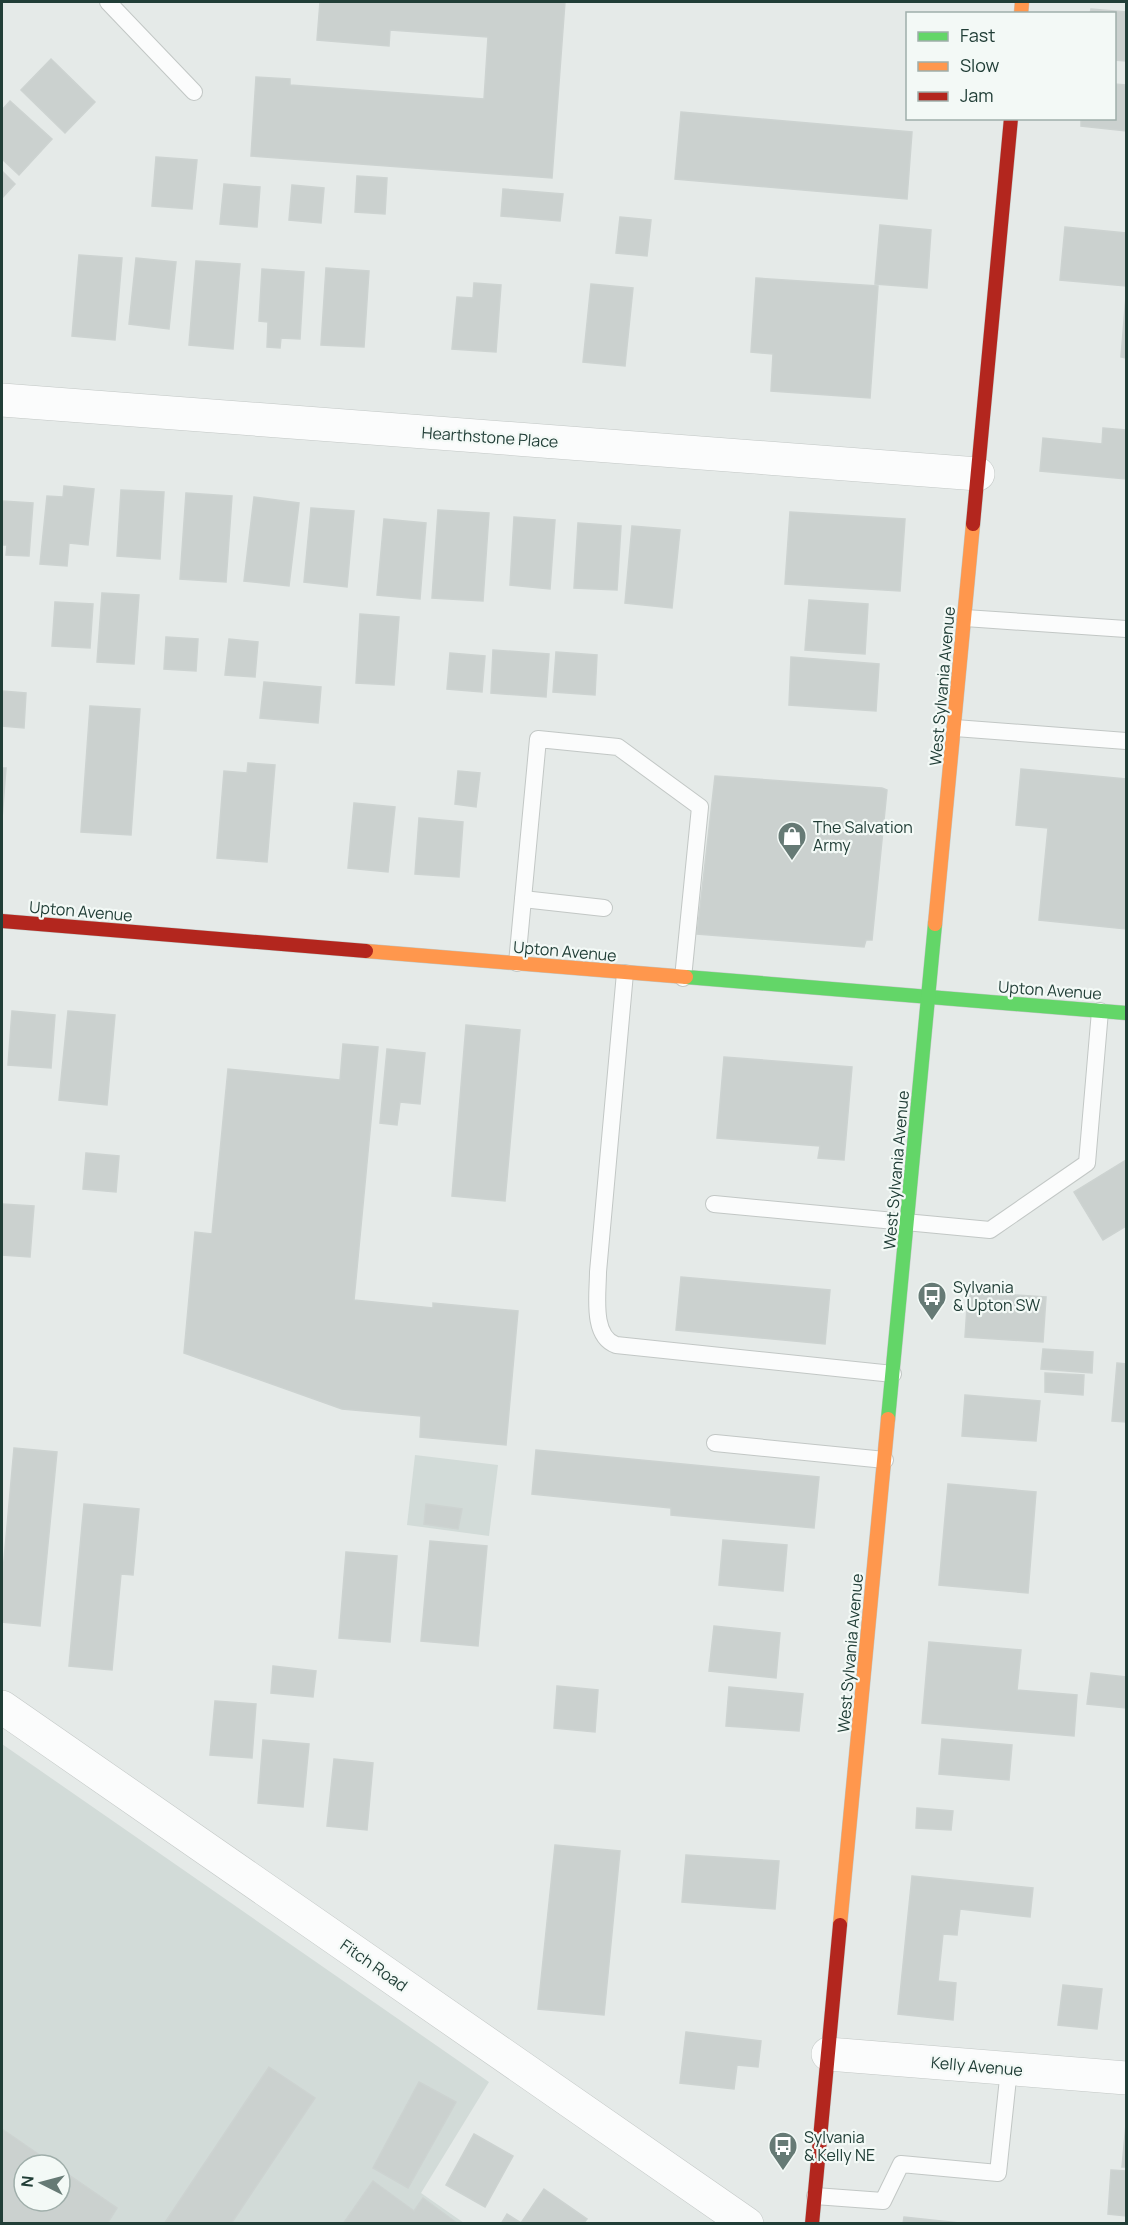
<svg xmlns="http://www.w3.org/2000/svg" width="1128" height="2225" viewBox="0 0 1128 2225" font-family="Manrope,sans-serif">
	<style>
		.built { fill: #d2dbd8; fill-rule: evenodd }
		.building { fill: #cbd1cf; stroke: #cdd3d1; stroke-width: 1.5 }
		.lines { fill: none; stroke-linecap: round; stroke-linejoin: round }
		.lane-casing { stroke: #c2c7c5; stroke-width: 18 }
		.street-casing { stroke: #c2c7c5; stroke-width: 34 }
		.fast-casing { stroke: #c0c8c5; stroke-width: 15 }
		.slow-casing { stroke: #c0c8c5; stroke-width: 15 }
		.jam-casing { stroke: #c0c8c5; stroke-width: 15 }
		.lane { stroke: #fbfcfc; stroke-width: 16 }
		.street { stroke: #fbfcfc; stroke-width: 33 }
		.fast { stroke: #63d668; stroke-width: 14 }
		.slow { stroke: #ff974d; stroke-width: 14 }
		.jam { stroke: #b3261e; stroke-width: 14 }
		.labels { text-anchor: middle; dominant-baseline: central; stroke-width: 4.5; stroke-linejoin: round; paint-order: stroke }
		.street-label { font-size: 16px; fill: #213e37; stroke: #f3f9f6 }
		.poi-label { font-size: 16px; fill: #213e37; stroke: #f3f9f6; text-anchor: start }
	</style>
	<rect width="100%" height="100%" fill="#e5eae8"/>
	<g class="built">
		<polygon points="415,1455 498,1465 489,1536 407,1525"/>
		<path d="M2,1744L489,2082L421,2193L464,2223H2ZM24,2165H60V2201H24Z"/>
	</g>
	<g class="building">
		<polygon points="320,2 565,2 552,178 251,156 256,77 290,79 290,85 484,99 488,37 390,30 389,46 317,40"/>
		<polygon points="1091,9 1126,12 1126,61 1114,60 1114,14 1090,14"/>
		<polygon points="51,59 95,102 65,133 21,90"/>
		<polygon points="1114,84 1126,85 1126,131 1081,126 1081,118 1114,118"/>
		<polygon points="10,101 52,139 19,175 2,159 2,110"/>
		<polygon points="681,112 912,132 907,199 675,179"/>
		<polygon points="156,157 197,160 192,209 152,206"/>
		<polygon points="2,171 15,184 2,198"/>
		<polygon points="357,176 387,178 385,214 355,212"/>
		<polygon points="224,184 260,187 257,227 220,224"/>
		<polygon points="292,185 324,188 321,223 289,220"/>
		<polygon points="503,189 563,194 560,221 501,216"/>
		<polygon points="620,217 651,220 647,256 616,253"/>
		<polygon points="880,225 931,230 927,288 875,284"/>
		<polygon points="1065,227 1126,233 1126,286 1060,280"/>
		<polygon points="79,255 122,258 115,340 72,336"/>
		<polygon points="136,258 176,262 169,329 129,324"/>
		<polygon points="196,261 240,264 233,349 189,345"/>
		<polygon points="326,268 369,271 364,347 321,345"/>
		<polygon points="262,269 304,272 300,339 281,338 280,348 267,347 268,322 259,321"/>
		<polygon points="756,278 878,286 870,398 771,391 773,354 751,352"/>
		<polygon points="474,283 501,285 496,352 452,349 457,297 473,298"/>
		<polygon points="591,284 633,288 625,366 583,362"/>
		<polygon points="1126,296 1126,358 1121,357"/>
		<polygon points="1103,428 1126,430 1126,479 1040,471 1043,438 1102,444"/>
		<polygon points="64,486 94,489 88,545 69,543 67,566 40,564 47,496 63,497"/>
		<polygon points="121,490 164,492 160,559 117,556"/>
		<polygon points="186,493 232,496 226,582 180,579"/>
		<polygon points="254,497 299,503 289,586 244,581"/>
		<polygon points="2,501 33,503 29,556 6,555 7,545 2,545"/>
		<polygon points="311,508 354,511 347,587 304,582"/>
		<polygon points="438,510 489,513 483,601 432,598"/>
		<polygon points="790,512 905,519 900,591 785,584"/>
		<polygon points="514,517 555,520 550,589 510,585"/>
		<polygon points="384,519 426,523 420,599 377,595"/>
		<polygon points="578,523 621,526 617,590 574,588"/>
		<polygon points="632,526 680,530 672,608 625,603"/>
		<polygon points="102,593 139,595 134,664 97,662"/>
		<polygon points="809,600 868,604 865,654 805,650"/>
		<polygon points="55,602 93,604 90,648 52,646"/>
		<polygon points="360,614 399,617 394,685 356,683"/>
		<polygon points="166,637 198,639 196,671 164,669"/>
		<polygon points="229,639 258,642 255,677 225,675"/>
		<polygon points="493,650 549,654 546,697 491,693"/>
		<polygon points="556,652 597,655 595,695 553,692"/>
		<polygon points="450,653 485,656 482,692 447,689"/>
		<polygon points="791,657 879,664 876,711 789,705"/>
		<polygon points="264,682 321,687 318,723 260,718"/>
		<polygon points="2,691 26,693 24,728 2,726"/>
		<polygon points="90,706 140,709 131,835 81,832"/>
		<polygon points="248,763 275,765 267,862 217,858 224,771 247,773"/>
		<polygon points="2,768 6,768 2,819"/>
		<polygon points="1021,769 1126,779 1126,929 1039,920 1048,828 1016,825"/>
		<polygon points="458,771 480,773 476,807 455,804"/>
		<polygon points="715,776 882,788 887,790 872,940 866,940 864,947 697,934"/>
		<polygon points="354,803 395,807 388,872 348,868"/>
		<polygon points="419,818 463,822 459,877 415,874"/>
		<polygon points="12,1011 55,1015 51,1068 8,1065"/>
		<polygon points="68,1011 115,1015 107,1105 59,1100"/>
		<polygon points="466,1025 520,1030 505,1201 452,1196"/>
		<polygon points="343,1044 378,1047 354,1300 433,1308 433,1303 518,1311 506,1445 420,1437 421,1416 342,1409 184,1353 195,1232 212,1234 228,1069 340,1080"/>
		<polygon points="387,1049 425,1053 420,1104 400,1102 397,1125 380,1123"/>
		<polygon points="724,1057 852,1067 844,1160 818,1158 820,1146 717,1138"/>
		<polygon points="86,1153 119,1156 116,1192 83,1189"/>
		<polygon points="1126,1160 1126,1226 1103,1240 1074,1192"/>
		<polygon points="2,1204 34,1206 30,1257 2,1255"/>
		<polygon points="681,1277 830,1290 825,1344 676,1330"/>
		<polygon points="968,1292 1046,1297 1043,1342 965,1337"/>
		<polygon points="1043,1349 1093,1352 1092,1373 1041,1369"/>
		<polygon points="1117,1363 1126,1364 1126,1422 1112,1421"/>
		<polygon points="1045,1373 1084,1375 1083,1395 1045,1392"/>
		<polygon points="965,1395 1040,1401 1036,1441 962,1436"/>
		<polygon points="14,1448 57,1452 40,1626 2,1622 2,1582"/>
		<polygon points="536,1450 819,1477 814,1528 671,1515 671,1508 532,1494"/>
		<polygon points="948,1484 1036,1492 1028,1593 939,1585"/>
		<polygon points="84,1504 139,1509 133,1575 121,1574 112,1670 69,1666"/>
		<polygon points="426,1504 462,1509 458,1529 424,1524"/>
		<polygon points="723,1540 787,1545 783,1591 719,1585"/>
		<polygon points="430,1541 487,1546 478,1646 421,1641"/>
		<polygon points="346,1552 397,1556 390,1642 339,1638"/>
		<polygon points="714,1626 780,1633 776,1678 709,1671"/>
		<polygon points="929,1642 1021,1650 1017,1690 1077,1695 1074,1736 922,1723"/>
		<polygon points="273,1666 316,1671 313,1697 271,1693"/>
		<polygon points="1091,1673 1126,1677 1126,1708 1087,1704"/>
		<polygon points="557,1686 598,1690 595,1732 554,1728"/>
		<polygon points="729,1687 803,1694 799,1731 726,1726"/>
		<polygon points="215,1701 256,1704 252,1758 210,1755"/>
		<polygon points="942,1739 1012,1745 1009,1780 939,1774"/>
		<polygon points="263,1740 309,1744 303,1807 258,1803"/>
		<polygon points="334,1759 373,1763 367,1830 327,1826"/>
		<polygon points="917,1808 953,1811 951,1830 916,1828"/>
		<polygon points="555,1845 620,1851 604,2015 538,2009"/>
		<polygon points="686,1855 779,1861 775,1909 682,1902"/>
		<polygon points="912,1876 1033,1888 1030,1917 960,1909 957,1935 943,1934 938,1981 956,1983 953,2020 898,2014"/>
		<polygon points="1063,1985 1102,1989 1097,2029 1058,2025"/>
		<polygon points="686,2032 761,2041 758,2067 737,2065 734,2089 680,2083"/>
		<polygon points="269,2067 315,2098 231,2224 164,2224"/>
		<polygon points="419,2082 456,2102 408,2188 373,2168"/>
		<polygon points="1126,2124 1126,2167 1122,2167"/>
		<polygon points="2,2129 54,2165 24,2165 24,2201 60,2201 60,2169 117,2208 107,2224 2,2224"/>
		<polygon points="474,2134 513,2156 485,2207 446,2185"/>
		<polygon points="1111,2170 1126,2171 1126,2216 1108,2214"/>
		<polygon points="373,2181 414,2211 423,2198 458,2224 343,2224"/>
		<polygon points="544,2189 587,2219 583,2224 501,2224 507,2214 521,2223"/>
		<polygon points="904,2217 969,2224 903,2224"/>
	</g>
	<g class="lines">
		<g class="lane-casing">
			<g id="lane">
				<polyline points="108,2 194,92"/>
				<polyline points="965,618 1126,629"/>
				<polyline points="955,728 1126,741"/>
				<polyline points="523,899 604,908"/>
				<polyline points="517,963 538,739 618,747 700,807 683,978"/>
				<path d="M625,973L598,1272C598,1294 591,1336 616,1345L893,1374"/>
				<polyline points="714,1204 990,1230 1087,1163 1100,1011"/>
				<polyline points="715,1443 885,1460"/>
				<polyline points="815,2196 883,2201 901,2164 998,2173 1009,2069"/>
			</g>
		</g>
		<g class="street-casing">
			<g id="street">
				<polyline points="2,400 978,474"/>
				<polyline points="2,1707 747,2224"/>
				<polyline points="828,2054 1126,2078"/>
			</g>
		</g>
		<g class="fast-casing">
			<g id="fast">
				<polyline points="686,977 1126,1013"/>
				<polyline points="888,1419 935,924"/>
			</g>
		</g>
		<g class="slow-casing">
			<g id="slow">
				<polyline points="1021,14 1022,2"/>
				<polyline points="935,924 973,524"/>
				<polyline points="366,951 686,977"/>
				<polyline points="840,1925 888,1419"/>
			</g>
		</g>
		<g class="jam-casing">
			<g id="jam">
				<polyline points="973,524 1011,118"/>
				<polyline points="2,921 366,951"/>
				<polyline points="812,2224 840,1925"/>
			</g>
		</g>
		<use href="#lane" class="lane"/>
		<use href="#street" class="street"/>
		<use href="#fast" class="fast"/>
		<use href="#slow" class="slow"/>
		<use href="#jam" class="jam"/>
	</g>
	<defs>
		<g id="shop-pin" transform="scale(1.5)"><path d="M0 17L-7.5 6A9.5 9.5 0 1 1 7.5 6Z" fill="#667a75" stroke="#f3f9f6"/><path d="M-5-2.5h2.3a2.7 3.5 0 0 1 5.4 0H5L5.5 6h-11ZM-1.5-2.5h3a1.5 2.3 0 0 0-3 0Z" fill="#fff"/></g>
		<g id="bus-pin" transform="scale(1.5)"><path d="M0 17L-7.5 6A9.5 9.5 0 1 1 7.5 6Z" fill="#667a75" stroke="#f3f9f6"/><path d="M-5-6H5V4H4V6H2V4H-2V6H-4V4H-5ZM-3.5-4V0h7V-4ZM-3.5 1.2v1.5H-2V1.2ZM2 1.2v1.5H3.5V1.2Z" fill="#fff"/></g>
	</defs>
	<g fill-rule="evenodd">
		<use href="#shop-pin" x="792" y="836"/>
		<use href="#bus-pin" x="932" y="1296"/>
		<use href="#bus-pin" x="783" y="2146"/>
	</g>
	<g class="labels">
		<g class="street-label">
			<text transform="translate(490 437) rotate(4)">Hearthstone Place</text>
			<text transform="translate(942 686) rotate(-85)">West Sylvania Avenue</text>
			<text transform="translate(81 911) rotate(5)">Upton Avenue</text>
			<text transform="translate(565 951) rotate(5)">Upton Avenue</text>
			<text transform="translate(1050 990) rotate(4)">Upton Avenue</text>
			<text transform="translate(896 1170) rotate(-85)">West Sylvania Avenue</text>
			<text transform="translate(850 1653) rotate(-85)">West Sylvania Avenue</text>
			<text transform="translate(374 1965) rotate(35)">Fitch Road</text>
			<text transform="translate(977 2066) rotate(5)">Kelly Avenue</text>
		</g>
		<g class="poi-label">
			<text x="813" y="827">The Salvation<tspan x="813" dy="18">Army</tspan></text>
			<text x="953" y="1287">Sylvania<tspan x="953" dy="18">&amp; Upton SW</tspan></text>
			<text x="804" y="2137">Sylvania<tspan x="804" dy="18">&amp; Kelly NE</tspan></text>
		</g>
	</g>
	<rect width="1128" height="2225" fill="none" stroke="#213e37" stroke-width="6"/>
	<rect x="906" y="12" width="210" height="108" fill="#f3f9f6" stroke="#9faeaa" stroke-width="1.5"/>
	<rect x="918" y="32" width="30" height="9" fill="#63d668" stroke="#9faeaa" stroke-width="1.5"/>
	<text x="960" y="42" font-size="18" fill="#213e37">Fast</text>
	<rect x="918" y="62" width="30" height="9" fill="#ff974d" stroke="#9faeaa" stroke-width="1.5"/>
	<text x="960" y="72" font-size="18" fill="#213e37">Slow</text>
	<rect x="918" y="92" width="30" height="9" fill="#b3261e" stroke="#9faeaa" stroke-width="1.5"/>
	<text x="960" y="102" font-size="18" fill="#213e37">Jam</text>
	<g transform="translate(42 2183) rotate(276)"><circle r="28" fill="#f3f9f6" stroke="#9faeaa" stroke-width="1.5"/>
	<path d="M0-4.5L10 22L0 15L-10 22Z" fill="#667a75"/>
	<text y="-9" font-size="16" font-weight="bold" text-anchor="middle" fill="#213e37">N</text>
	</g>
</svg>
